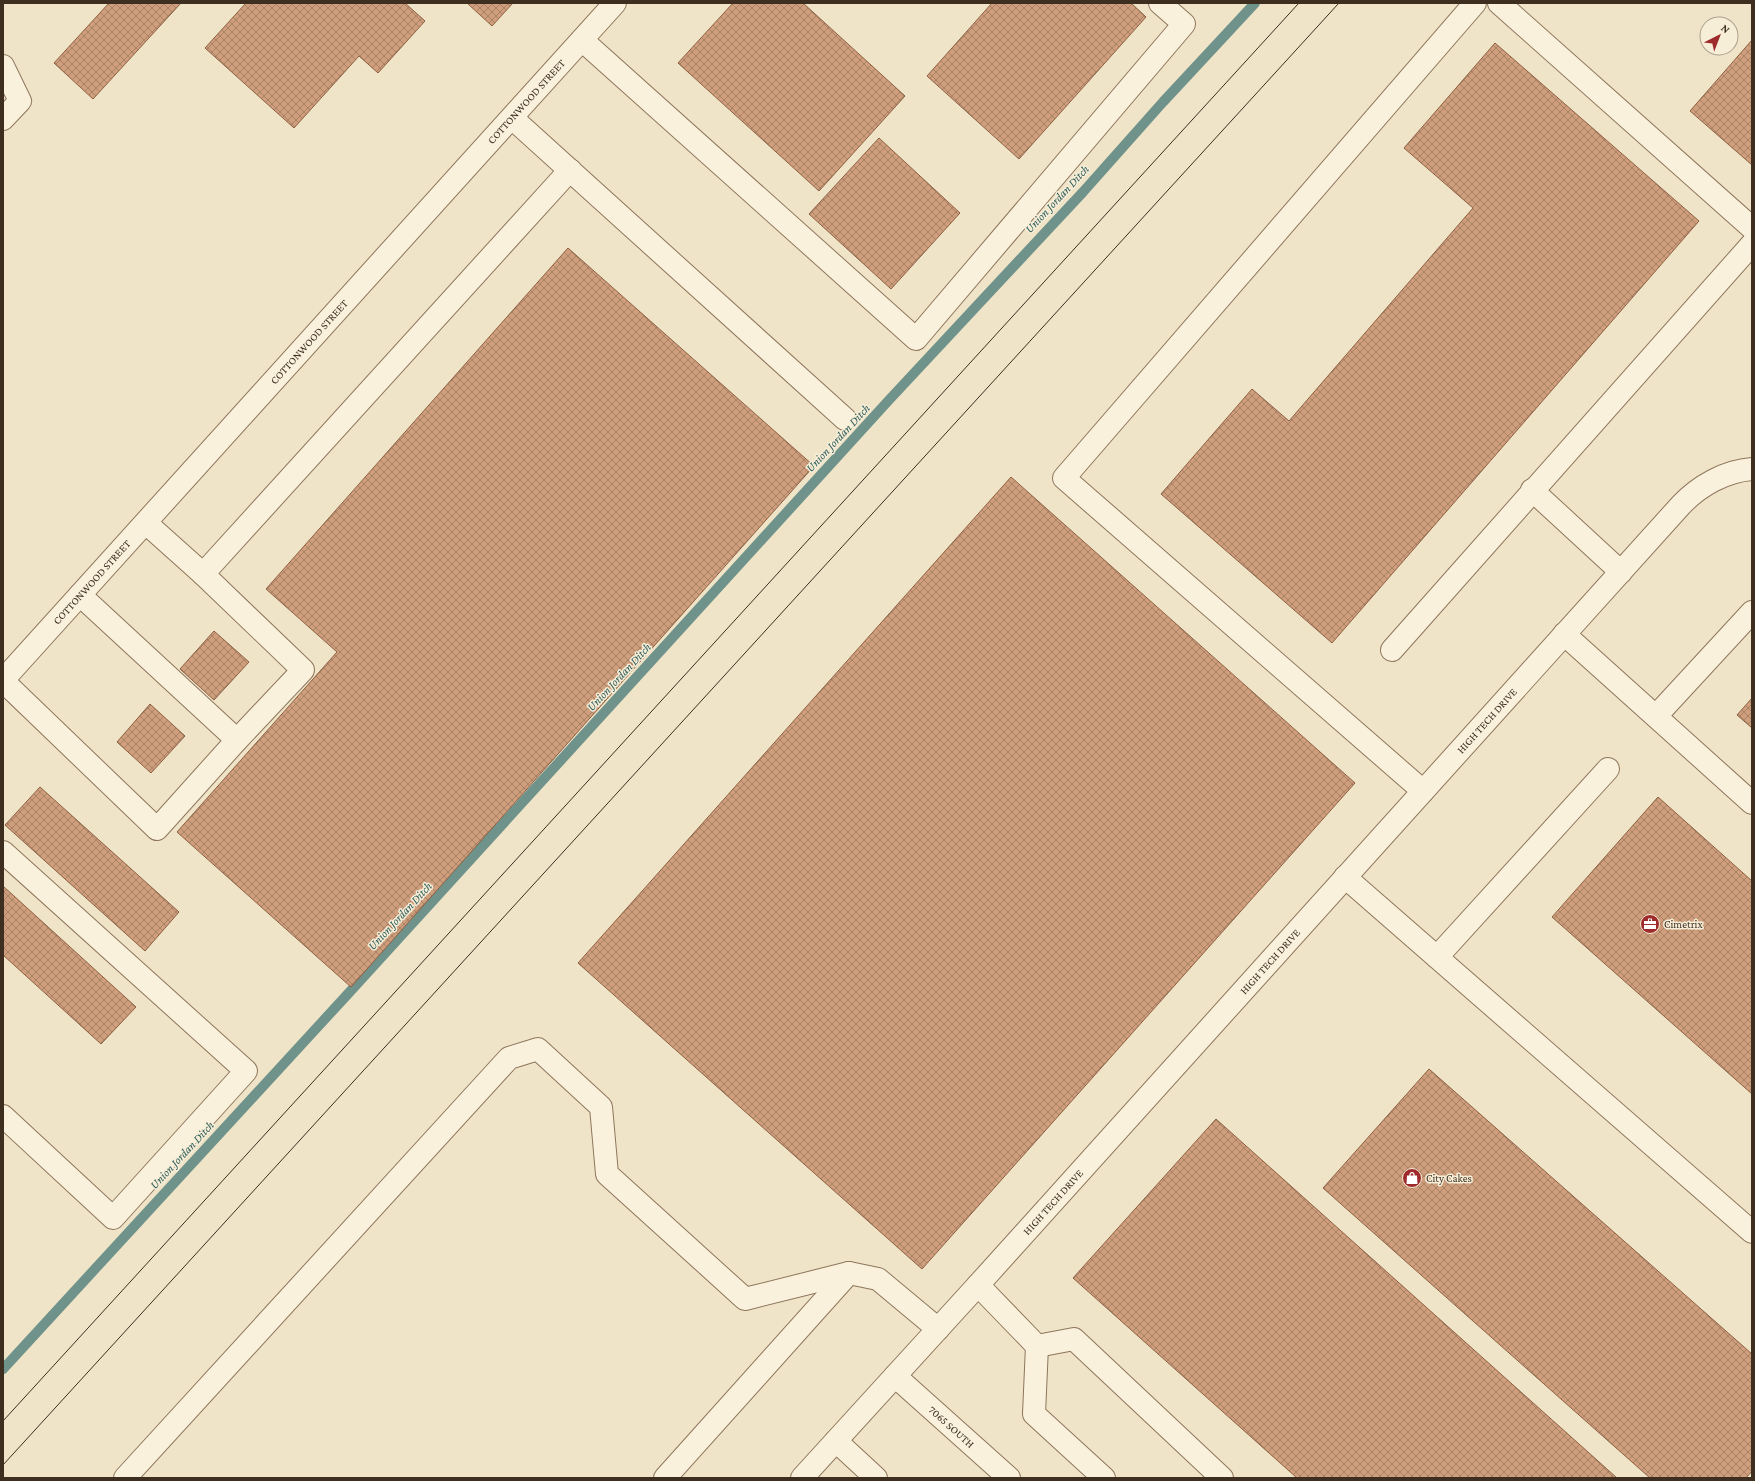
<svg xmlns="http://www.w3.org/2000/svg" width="1755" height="1481" viewBox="0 0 1755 1481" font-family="'Crimson Pro',serif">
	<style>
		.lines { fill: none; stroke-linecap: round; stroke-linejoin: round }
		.stream { stroke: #6f938a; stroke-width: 10 }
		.building { fill: url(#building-cross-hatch); stroke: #8d5f41 }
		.minor-casing { stroke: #8d765c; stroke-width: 24 }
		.minor { stroke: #faf1dc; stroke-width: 22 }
		.tram { stroke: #3d2e20; stroke-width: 1 }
		.labels { text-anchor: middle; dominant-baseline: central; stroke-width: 3; stroke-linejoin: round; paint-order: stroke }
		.street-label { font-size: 11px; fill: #3d2e20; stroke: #f7eed8 }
		.poi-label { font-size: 11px; fill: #3d2e20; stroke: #f7eed8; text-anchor: start }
		.water-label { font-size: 12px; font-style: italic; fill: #2f5d5a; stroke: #f7eed8 }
	</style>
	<defs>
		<pattern id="building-cross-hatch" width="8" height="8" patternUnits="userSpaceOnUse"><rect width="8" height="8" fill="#cf9f7d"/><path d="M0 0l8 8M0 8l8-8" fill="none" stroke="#a98266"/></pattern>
	</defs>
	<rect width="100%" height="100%" fill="#f0e4c8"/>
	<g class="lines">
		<polyline class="stream" points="3,1369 346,996 889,400 1083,192 1163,102 1255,3"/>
	</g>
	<g class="building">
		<polygon points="109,3 181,3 93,99 54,63"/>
		<polygon points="246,3 405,3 425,21 378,73 359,56 294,128 205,48"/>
		<polygon points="467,3 513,3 492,26"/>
		<polygon points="733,3 803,3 905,96 819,191 678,63"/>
		<polygon points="992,3 1131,3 1146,17 1019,159 927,76"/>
		<polygon points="1752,40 1752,165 1690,111"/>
		<polygon points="1495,43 1699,221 1332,643 1161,494 1252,389 1289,421 1473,208 1404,148"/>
		<polygon points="879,138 960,213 891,289 809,214"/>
		<polygon points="568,248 814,466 351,987 177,832 337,652 266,589"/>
		<polygon points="1011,477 1355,783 922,1269 578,963"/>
		<polygon points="214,631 249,662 214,700 180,669"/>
		<polygon points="1752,698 1752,728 1737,715"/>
		<polygon points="150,704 185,736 151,773 117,742"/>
		<polygon points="40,787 179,912 145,951 5,825"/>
		<polygon points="1658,797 1752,881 1752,1094 1552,917"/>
		<polygon points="3,886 136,1007 101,1044 3,955"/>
		<polygon points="1429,1069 1752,1354 1752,1471 1746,1478 1650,1478 1323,1188"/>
		<polygon points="1216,1119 1617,1478 1297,1478 1073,1278"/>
	</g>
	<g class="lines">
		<g class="minor-casing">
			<g id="minor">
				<polyline points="1499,3 1752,228"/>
				<polyline points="582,40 916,339 1184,24 1160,3"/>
				<polyline points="3,66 20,101 3,119"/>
				<polyline points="512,118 845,419"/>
				<polyline points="1532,490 1621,572"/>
				<polyline points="203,574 570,170"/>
				<polyline points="80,595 237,740"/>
				<polyline points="1564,634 1752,803"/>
				<polyline points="1392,650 1752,244"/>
				<path id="s1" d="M3,680L615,3"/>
				<polyline points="3,681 157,829 237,740 303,670 203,574 146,523"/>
				<polyline points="1656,716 1752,612"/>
				<polyline points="1423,791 1064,478 1475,3"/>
				<polyline points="3,852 246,1071 113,1218 3,1116"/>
				<polyline points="1345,877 1752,1232"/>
				<polyline points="1437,957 1608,769"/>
				<polyline points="978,1285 1037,1346 1074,1339 1222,1478"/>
				<polyline points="1037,1346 1034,1414 1104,1478"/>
				<path id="s2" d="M895,1376L1009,1478"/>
				<polyline points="836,1441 876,1478"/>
				<polyline points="125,1478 509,1058 538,1049 601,1107 607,1174 745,1299 849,1273 878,1279 938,1329"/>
				<polyline points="665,1478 849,1273"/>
				<path id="s3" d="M802,1478L978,1285L1681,505C1699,486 1725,471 1752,469"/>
			</g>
		</g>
		<use href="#minor" class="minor"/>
		<g class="tram">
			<polyline points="3,1421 1299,3"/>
			<polyline points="3,1465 1339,3"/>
		</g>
	</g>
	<defs>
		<g id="office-disc" transform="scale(1)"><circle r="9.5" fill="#9e2a2b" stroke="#f7eed8"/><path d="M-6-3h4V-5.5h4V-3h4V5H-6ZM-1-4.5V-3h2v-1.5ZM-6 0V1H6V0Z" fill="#fff"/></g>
		<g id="shop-disc" transform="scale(1)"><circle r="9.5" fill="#9e2a2b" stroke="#f7eed8"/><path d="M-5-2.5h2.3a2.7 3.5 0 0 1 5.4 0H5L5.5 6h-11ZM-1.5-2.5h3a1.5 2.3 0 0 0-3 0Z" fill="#fff"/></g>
	</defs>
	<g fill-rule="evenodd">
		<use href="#office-disc" x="1650" y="924"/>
		<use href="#shop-disc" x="1412" y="1178"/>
	</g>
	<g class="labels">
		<g class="street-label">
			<text stroke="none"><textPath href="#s1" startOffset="780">COTTONWOOD STREET</textPath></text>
			<text stroke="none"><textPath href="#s1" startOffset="456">COTTONWOOD STREET</textPath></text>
			<text stroke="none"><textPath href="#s1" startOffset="132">COTTONWOOD STREET</textPath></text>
			<text stroke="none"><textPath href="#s3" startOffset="1021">HIGH TECH DRIVE</textPath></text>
			<text stroke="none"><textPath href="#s3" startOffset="697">HIGH TECH DRIVE</textPath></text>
			<text stroke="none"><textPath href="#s3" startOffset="373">HIGH TECH DRIVE</textPath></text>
			<text stroke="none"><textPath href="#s2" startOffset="76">7065 SOUTH</textPath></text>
		</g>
		<g class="poi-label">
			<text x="1664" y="924">Cimetrix</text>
			<text x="1426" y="1178">City Cakes</text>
		</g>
		<g class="water-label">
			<text transform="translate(1057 199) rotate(-47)">Union Jordan Ditch</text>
			<text transform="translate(838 438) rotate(-47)">Union Jordan Ditch</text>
			<text transform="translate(619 677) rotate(-47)">Union Jordan Ditch</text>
			<text transform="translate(400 916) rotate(-47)">Union Jordan Ditch</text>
			<text transform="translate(182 1155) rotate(-47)">Union Jordan Ditch</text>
		</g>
	</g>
	<rect width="1755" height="1481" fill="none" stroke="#3d2e20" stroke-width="8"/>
	<g transform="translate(1719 36) rotate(42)"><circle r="19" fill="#f7eed8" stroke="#ada18e"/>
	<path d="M0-3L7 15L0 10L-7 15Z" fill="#9e2a2b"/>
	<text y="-6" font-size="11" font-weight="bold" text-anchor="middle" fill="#3d2e20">N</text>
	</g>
</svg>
